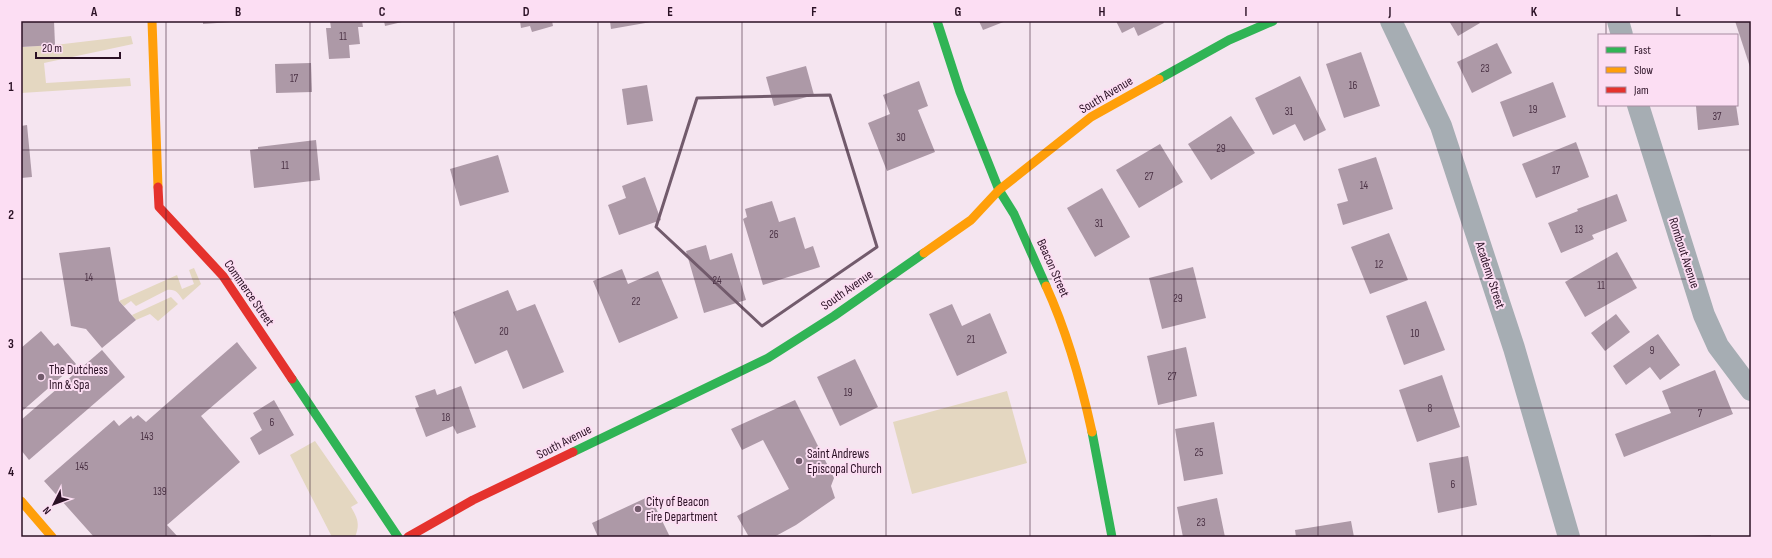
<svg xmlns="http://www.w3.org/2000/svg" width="1772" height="558" viewBox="0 0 1772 558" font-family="'Sofia Sans Condensed',sans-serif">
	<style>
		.green { fill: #e4d7c1 }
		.building { fill: #ad99a7 }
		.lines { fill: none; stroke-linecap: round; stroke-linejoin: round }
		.street { stroke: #a6adb3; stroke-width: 22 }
		.fast { stroke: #30b455; stroke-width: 9 }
		.slow { stroke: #ff9f0a; stroke-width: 9 }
		.jam { stroke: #e5322d; stroke-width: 9 }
		.marked { fill: none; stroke: #725b6c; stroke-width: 3; stroke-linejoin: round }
		.grid { fill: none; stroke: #2b1125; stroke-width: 1; stroke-opacity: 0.55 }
		.poi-dot { fill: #725b6c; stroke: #fcdef3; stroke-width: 1.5 }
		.labels { text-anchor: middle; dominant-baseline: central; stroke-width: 4; stroke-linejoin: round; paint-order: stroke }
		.number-label { font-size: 11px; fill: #4c3346 }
		.street-label { font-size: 13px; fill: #2b1125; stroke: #fcdef3 }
		.poi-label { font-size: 13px; fill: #2b1125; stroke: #fcdef3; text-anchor: start }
		.neatline { fill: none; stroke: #2b1125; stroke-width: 1.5 }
		.grid-label { font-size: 13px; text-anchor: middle; font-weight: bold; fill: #2b1125 }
	</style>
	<rect width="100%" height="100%" fill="#f5e5f0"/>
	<g class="green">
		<polygon points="131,36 133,44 44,63 46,83 130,78 131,86 21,93 21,47 55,45"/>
		<path d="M194,268L201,284L183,300C178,293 176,289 167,290L136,306L131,301L124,306L119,301L177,275L182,289L194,284L189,270Z"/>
		<polygon points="171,297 178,304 158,321 150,314 136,320 132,315"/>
		<polygon points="1007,391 1027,463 912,494 893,422"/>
		<path d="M315,441L358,503L351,507C358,519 360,524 355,537H332L290,455Z"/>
	</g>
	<g class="building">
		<polygon points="21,21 54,21 55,45 21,47"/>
		<polygon points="203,21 231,21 231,22 203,24"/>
		<polygon points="330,21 362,21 363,27 358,27 360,44 349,45 350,58 329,59 326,28 331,28"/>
		<polygon points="384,21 402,21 402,22 385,26"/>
		<polygon points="520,21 552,21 553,26 532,32 530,26 521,28"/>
		<polygon points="610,21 651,21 651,22 611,29"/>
		<polygon points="979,21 1006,21 983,30"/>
		<polygon points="1116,21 1163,21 1164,23 1138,36 1134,27 1122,33"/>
		<polygon points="1449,21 1479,21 1480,23 1458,36"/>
		<polygon points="1735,21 1751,21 1751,70"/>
		<polygon points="1497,43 1512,73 1472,93 1457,62"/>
		<polygon points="1361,52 1380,106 1344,118 1326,64"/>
		<polygon points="311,63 312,92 276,93 275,64"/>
		<polygon points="806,66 814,95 774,106 766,77"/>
		<polygon points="1300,76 1326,130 1304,141 1295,124 1273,135 1255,98"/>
		<polygon points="919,81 928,106 918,110 935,152 887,171 868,123 890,114 883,95"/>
		<polygon points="1553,82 1566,117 1513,137 1500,102"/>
		<polygon points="647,85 653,121 627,125 622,89"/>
		<polygon points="1707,105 1736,105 1739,125 1698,130 1696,106"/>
		<polygon points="1231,116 1255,153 1211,180 1188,144"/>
		<polygon points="27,125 32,177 21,178 21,126"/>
		<polygon points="316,140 320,180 254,188 250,150 258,149 258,147"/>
		<polygon points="1576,142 1589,177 1536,198 1522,164"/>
		<polygon points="1160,144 1183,182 1139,208 1116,170"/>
		<polygon points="498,155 509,192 460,206 450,169"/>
		<polygon points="1376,157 1393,209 1343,225 1337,204 1348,201 1338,169"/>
		<polygon points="645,177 661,220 619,235 608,205 626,198 622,186"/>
		<polygon points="1102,188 1130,237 1095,257 1067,208"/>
		<polygon points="1617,194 1627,221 1592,235 1594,239 1561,253 1548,223 1578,211 1577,209"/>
		<polygon points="772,201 779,222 795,217 805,249 813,246 820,267 763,285 743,219 747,217 745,209"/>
		<polygon points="1389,233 1408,280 1370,294 1351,247"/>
		<polygon points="706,245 710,260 732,253 746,300 704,313 686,251"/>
		<polygon points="110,247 119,301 136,320 102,348 86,329 71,326 59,253"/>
		<polygon points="1617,252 1637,288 1585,317 1565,282"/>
		<polygon points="1193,267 1206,318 1162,329 1149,278"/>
		<polygon points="622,269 628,284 658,271 678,318 619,343 593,281"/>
		<polygon points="508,290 517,311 535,304 564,372 523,389 507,350 475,364 453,312"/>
		<polygon points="1426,301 1445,350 1404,365 1386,316"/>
		<polygon points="952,304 962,326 990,313 1007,353 957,376 929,314"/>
		<polygon points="1616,314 1630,332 1605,351 1591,333"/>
		<polygon points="41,331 54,346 58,343 76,364 21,412 21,348"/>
		<polygon points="1658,334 1680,365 1660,380 1650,367 1626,385 1613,366"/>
		<polygon points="237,342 257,368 201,416 240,462 167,525 178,537 94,537 44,481 114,420 119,426 131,416 133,419 138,415 146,422"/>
		<polygon points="1186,347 1197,396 1158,405 1147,356"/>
		<polygon points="102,350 125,377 29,460 21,450 21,420"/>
		<polygon points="855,359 878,407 840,426 817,377"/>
		<polygon points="1715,370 1733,414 1624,457 1615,434 1671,413 1662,391"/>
		<polygon points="1442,375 1460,427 1417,442 1399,390"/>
		<polygon points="461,386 476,427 457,434 453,426 426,437 415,408 419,407 415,396 435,389 437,395"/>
		<polygon points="274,400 294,435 259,455 250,438 262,430 253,413"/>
		<polygon points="795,400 834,478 831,486 835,498 796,525 774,537 749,537 737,516 789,489 763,440 742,450 731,429"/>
		<polygon points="1214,422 1223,474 1184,481 1175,429"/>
		<polygon points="1468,456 1477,505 1438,513 1429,463"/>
		<polygon points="650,496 670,537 598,537 592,523"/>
		<polygon points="1217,498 1225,537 1183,537 1177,507"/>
		<polygon points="1351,521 1354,537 1296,537 1295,530"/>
		<polygon points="1711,535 1711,537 1689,537 1689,536"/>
	</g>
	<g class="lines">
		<g class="street">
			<polyline points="1391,21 1441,126 1514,348 1569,537"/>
			<polyline points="1618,21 1622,35"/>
			<polyline points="1638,105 1704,315 1718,346 1751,390"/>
		</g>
		<g class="fast">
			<polyline points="937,21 960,92 999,190 1014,214 1046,286"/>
			<polyline points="1159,79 1229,40 1273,21"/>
			<polyline points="292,379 398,537"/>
			<polyline points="1092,432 1112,537"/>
			<polyline points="573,452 768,358 834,316 924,253"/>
		</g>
		<g class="slow">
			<polyline points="152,21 158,187"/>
			<polyline points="924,253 971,220 999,190 1091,117 1159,79"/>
			<path d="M1046,286C1067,332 1081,382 1092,432"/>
			<polyline points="21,501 52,537"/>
		</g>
		<g class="jam">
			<polyline points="158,187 159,207 223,276 292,379"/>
			<polyline points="408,537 473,500 573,452"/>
		</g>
	</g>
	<path class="marked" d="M830,95L877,247L762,326L656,227L697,98Z"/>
	<path class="grid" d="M166,21V537M310,21V537M454,21V537M598,21V537M742,21V537M886,21V537M1030,21V537M1174,21V537M1318,21V537M1462,21V537M1606,21V35M1606,105V537M21,150H1751M21,279H1751M21,408H1751"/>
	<g class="poi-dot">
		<circle cx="41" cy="377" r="4"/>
		<circle cx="799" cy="461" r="4"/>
		<circle cx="638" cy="509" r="4"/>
	</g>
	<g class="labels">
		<g class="number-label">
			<text x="343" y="36">11</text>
			<text x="1485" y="68">23</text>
			<text x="294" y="78">17</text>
			<text x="1353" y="85">16</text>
			<text x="1533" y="109">19</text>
			<text x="1289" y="111">31</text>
			<text x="1717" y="116">37</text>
			<text x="901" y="137">30</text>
			<text x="1221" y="148">29</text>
			<text x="285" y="165">11</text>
			<text x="1556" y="170">17</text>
			<text x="1149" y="176">27</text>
			<text x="1364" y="185">14</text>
			<text x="1099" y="223">31</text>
			<text x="1579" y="229">13</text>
			<text x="774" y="234">26</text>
			<text x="1379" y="264">12</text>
			<text x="89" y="277">14</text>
			<text x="717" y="280">24</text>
			<text x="1601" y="285">11</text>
			<text x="1178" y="298">29</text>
			<text x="636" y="301">22</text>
			<text x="504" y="331">20</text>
			<text x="1415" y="333">10</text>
			<text x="971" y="339">21</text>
			<text x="1652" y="350">9</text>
			<text x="1172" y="376">27</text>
			<text x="848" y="392">19</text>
			<text x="1430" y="408">8</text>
			<text x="1700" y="413">7</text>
			<text x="446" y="417">18</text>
			<text x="272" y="422">6</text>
			<text x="147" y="436">143</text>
			<text x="1199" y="452">25</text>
			<text x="82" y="466">145</text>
			<text x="1453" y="484">6</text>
			<text x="160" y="491">139</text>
			<text x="1201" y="522">23</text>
		</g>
		<g class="street-label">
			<text transform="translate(1106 95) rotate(-31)">South Avenue</text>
			<text transform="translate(1684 253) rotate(72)">Rombout Avenue</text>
			<text transform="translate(1053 268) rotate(66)">Beacon Street</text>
			<text transform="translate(1490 275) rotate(72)">Academy Street</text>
			<text transform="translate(847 290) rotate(-35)">South Avenue</text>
			<text transform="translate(249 293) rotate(55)">Commerce Street</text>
			<text transform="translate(564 442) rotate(-27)">South Avenue</text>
		</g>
		<g class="poi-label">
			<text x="49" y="370">The Dutchess<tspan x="49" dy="15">Inn &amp; Spa</tspan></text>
			<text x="807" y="454">Saint Andrews<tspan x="807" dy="15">Episcopal Church</tspan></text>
			<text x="646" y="502">City of Beacon<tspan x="646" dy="15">Fire Department</tspan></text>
		</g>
	</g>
	<rect width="1772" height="558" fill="none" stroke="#fcdef3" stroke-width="44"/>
	<rect x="1598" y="34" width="140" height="72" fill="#fcdef3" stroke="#a88ca1"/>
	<rect x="1606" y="47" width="20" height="6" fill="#30b455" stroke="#a88ca1"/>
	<text x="1634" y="54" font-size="12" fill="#2b1125">Fast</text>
	<rect x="1606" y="67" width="20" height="6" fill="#ff9f0a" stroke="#a88ca1"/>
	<text x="1634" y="74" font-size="12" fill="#2b1125">Slow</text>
	<rect x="1606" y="87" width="20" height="6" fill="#e5322d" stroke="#a88ca1"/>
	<text x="1634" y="94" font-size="12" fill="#2b1125">Jam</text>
	<g transform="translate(54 504) rotate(228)" stroke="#fcdef3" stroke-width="3" paint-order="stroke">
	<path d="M0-3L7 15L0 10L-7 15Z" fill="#2b1125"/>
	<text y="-6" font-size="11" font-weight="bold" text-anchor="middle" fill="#2b1125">N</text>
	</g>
	<path d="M36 52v6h84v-6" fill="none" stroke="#2b1125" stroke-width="2"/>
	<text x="42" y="52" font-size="12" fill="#2b1125" stroke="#fcdef3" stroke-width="3" paint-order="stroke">20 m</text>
	<rect x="22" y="22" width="1728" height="514" class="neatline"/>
	<g class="grid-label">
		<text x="94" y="16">A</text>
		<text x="238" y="16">B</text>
		<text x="382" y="16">C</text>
		<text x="526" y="16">D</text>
		<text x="670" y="16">E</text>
		<text x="814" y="16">F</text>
		<text x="958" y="16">G</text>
		<text x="1102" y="16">H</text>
		<text x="1246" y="16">I</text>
		<text x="1390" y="16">J</text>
		<text x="1534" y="16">K</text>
		<text x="1678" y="16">L</text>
		<text x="11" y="91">1</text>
		<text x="11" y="219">2</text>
		<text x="11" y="348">3</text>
		<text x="11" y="476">4</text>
	</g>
</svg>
